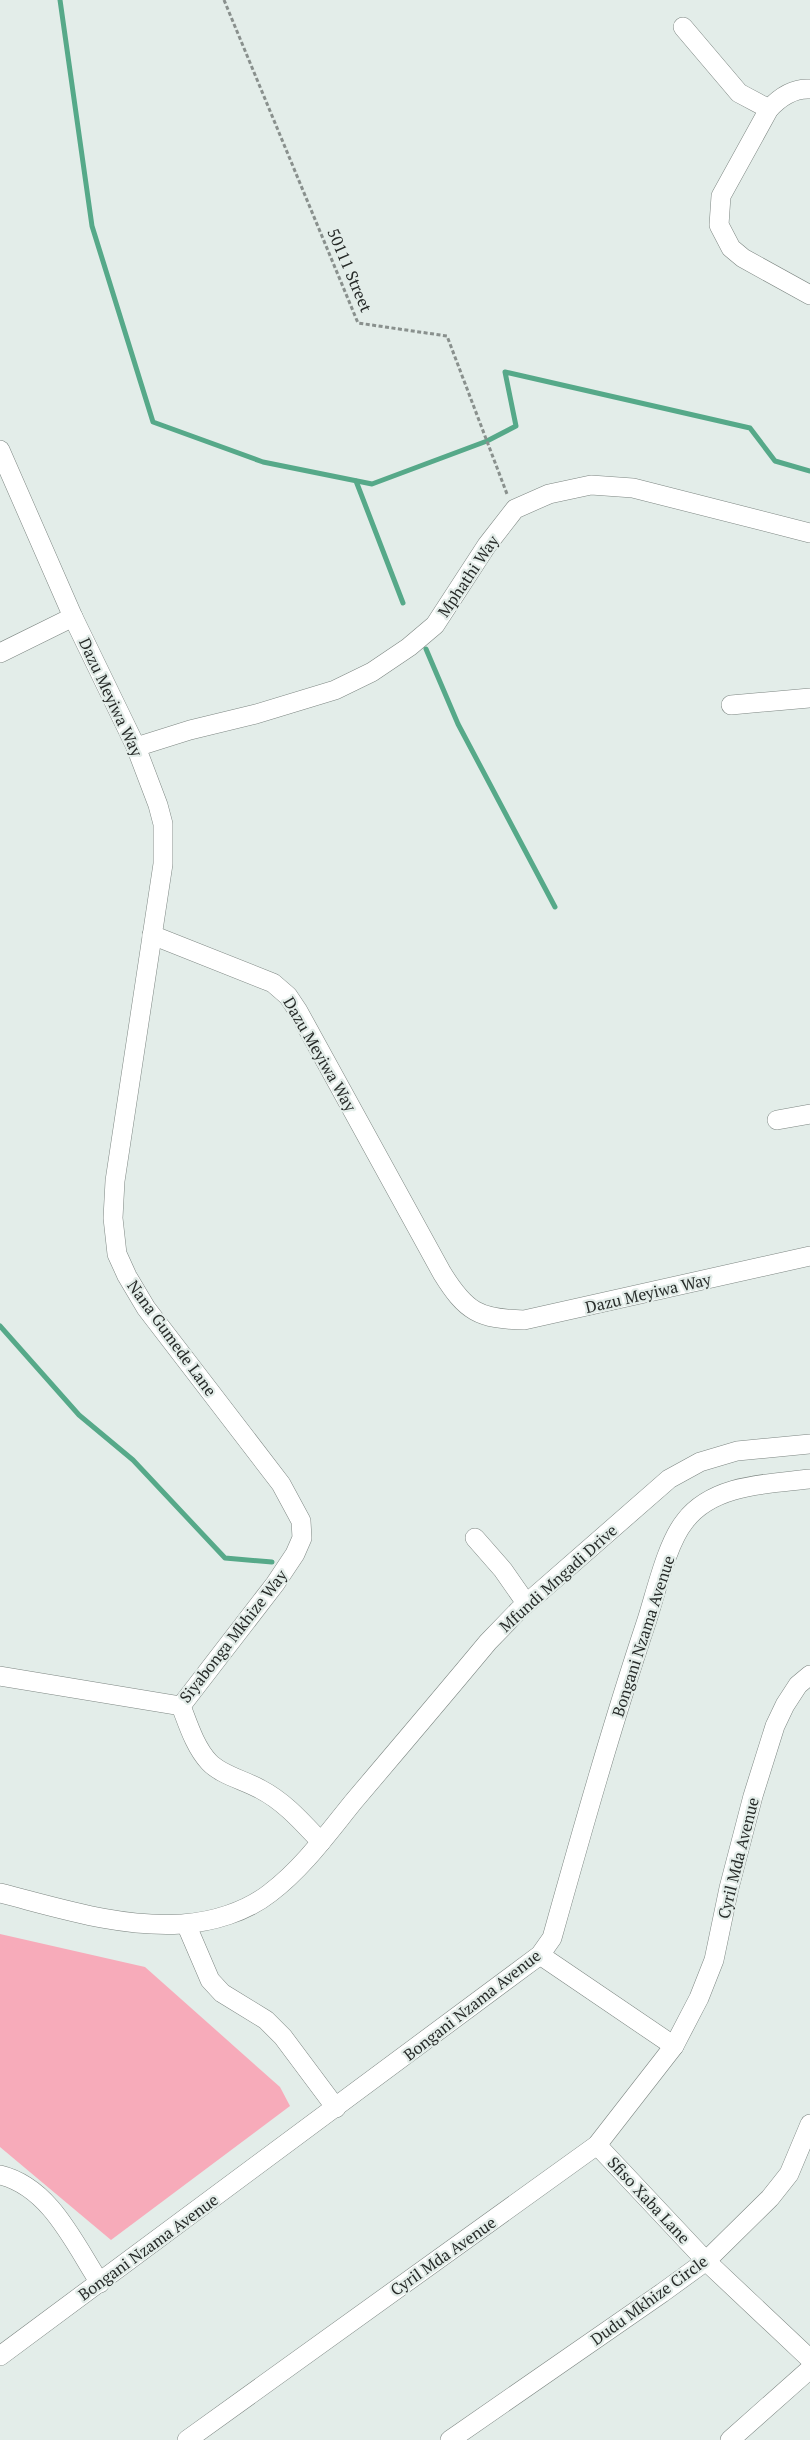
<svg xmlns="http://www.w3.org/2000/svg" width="810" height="2440" viewBox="0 0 810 2440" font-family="'PT Serif',serif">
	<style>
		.green { fill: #f7abba }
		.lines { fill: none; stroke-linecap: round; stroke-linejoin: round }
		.stream { stroke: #56a989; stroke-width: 5 }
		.minor-casing { stroke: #7d8682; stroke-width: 20 }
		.path { stroke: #89908d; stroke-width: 3; stroke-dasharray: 4 2.5; stroke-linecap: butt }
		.minor { stroke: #fff; stroke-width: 19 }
		.labels { text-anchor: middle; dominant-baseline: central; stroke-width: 4.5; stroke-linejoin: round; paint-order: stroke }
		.street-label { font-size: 16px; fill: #272b29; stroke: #e3ede9 }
	</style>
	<rect width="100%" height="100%" fill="#e3ede9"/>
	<polygon class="green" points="0,1934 145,1967 280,2087 290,2106 111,2240 0,2147"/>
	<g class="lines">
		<g class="stream">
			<polyline points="60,0 92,226 153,422 263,462 372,484 487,441 516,426 505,372 750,428 775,461 810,471"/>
			<polyline points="356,481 403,603"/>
			<polyline points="426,649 458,724 555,907"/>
			<polyline points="0,1326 79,1415 133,1460 225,1558 272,1562"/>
		</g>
		<g class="minor-casing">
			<g id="minor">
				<polyline points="683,27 739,93 769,109"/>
				<path d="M810,89C793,88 780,97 769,109L721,196L719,225L731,248L743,258L810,295"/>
				<polyline points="0,450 73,617 136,747 158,805 163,824 163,864 115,1181 113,1218 117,1254 127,1276 146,1308 281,1484 301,1521 302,1538 295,1554 275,1584 181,1706"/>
				<polyline points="0,653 73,617"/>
				<polyline points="731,705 810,698"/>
				<polyline points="136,747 190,730 256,714 335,690 372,672 409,647 435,625 487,545 515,509 549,494 591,485 633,488 810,533"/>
				<path d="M152,935L273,983L288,996L298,1011L442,1273C466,1312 479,1319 524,1320L810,1256"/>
				<polyline points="777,1120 810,1114"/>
				<polyline points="475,1538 503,1570 526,1603"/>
				<polyline points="0,1676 181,1706"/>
				<path d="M181,1706C188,1724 195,1747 209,1762C221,1775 244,1780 260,1789C285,1802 302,1822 321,1842"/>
				<path d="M0,1893C59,1908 120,1928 182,1924C212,1922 246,1912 270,1893C303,1868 328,1833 354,1801C399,1748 444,1695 488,1642L518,1611L669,1479L700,1462L737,1451L810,1444"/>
				<polyline points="186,1924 210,1980 222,1993 266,2020 283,2037 336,2108"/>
				<polyline points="540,1955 674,2046"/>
				<polyline points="597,2145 706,2261 810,2359"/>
				<path d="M0,2175C50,2187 74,2243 100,2283"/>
				<path d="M0,2356L540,1955L552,1938C582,1831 612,1725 647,1620C656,1592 667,1543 685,1521C713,1484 768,1484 810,1479"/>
				<polyline points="187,2440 597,2145 674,2046 699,1998 714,1960 729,1888 753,1796 775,1726 785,1705 798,1685 810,1675"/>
				<polyline points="450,2440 662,2293 706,2261 770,2198 789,2174 810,2124"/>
				<polyline points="730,2440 810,2369"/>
			</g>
		</g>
		<polyline class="path" points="224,0 358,323 447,336 507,494"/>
		<use href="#minor" class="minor"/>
	</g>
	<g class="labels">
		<g class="street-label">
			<text transform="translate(350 270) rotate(67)">50111 Street</text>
			<text transform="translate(468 576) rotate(-56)">Mphathi Way</text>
			<text transform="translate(111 697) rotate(65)">Dazu Meyiwa Way</text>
			<text transform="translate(320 1054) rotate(60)">Dazu Meyiwa Way</text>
			<text transform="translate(648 1293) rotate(-13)">Dazu Meyiwa Way</text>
			<text transform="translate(172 1338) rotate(54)">Nana Gumede Lane</text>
			<text transform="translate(558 1578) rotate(-42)">Mfundi Mngadi Drive</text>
			<text transform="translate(233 1636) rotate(-52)">Siyabonga Mkhize Way</text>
			<text transform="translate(643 1636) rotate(-72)">Bongani Nzama Avenue</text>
			<text transform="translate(738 1858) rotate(-76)">Cyril Mda Avenue</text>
			<text transform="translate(472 2005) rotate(-38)">Bongani Nzama Avenue</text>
			<text transform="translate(649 2200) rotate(47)">Sfiso Xaba Lane</text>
			<text transform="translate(148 2247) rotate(-36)">Bongani Nzama Avenue</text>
			<text transform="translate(443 2256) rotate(-35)">Cyril Mda Avenue</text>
			<text transform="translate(649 2300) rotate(-36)">Dudu Mkhize Circle</text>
		</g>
	</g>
</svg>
